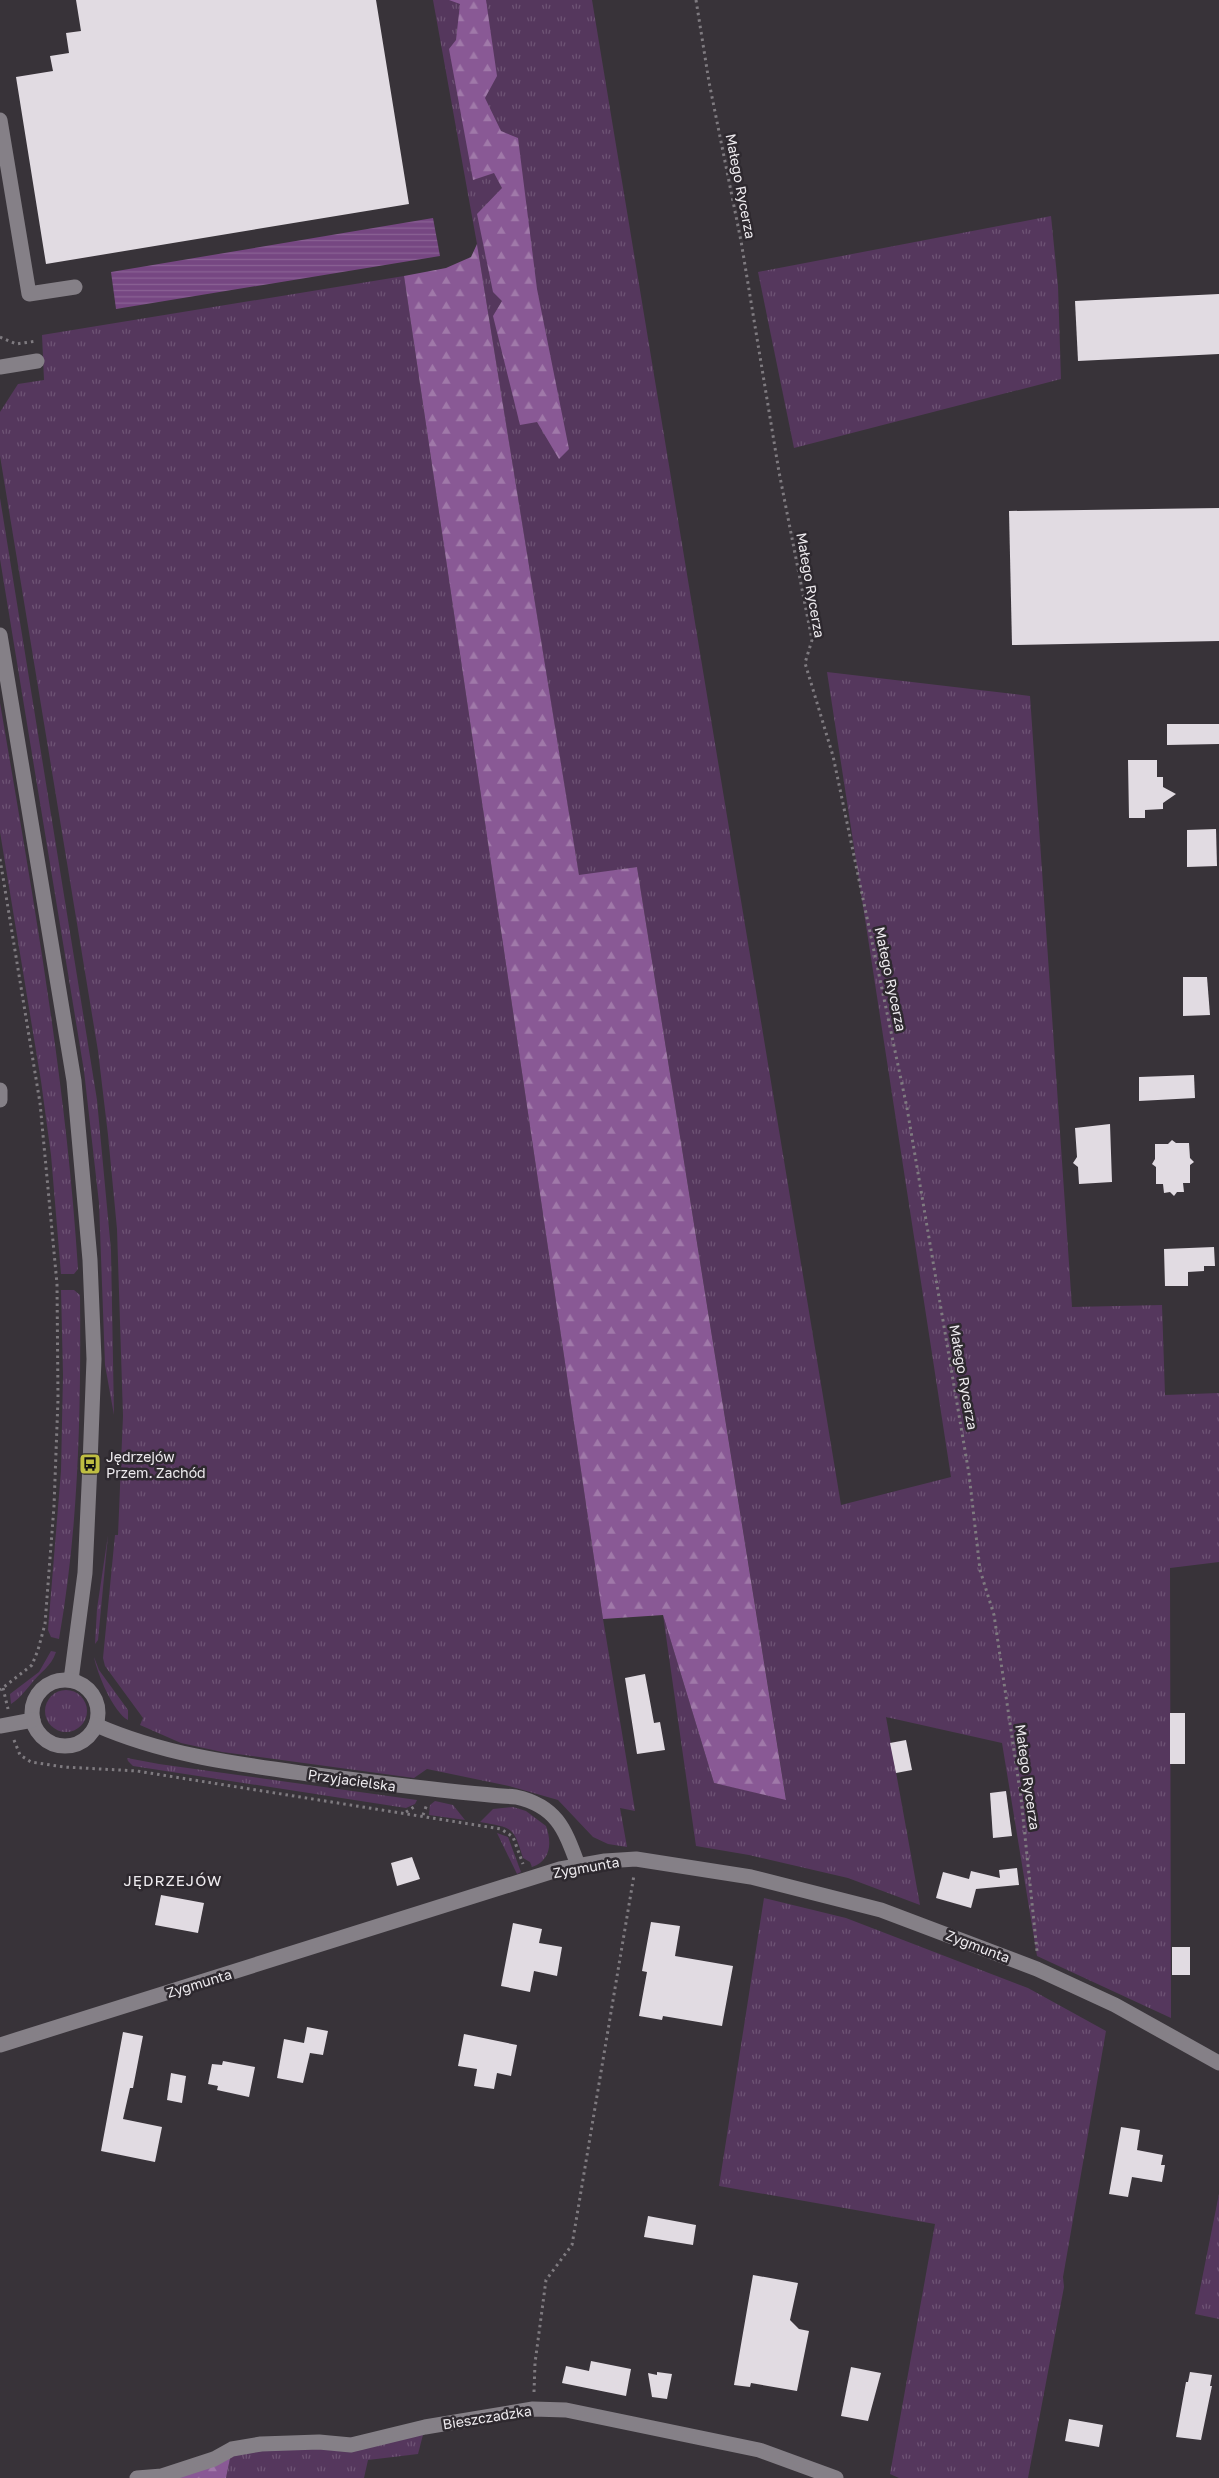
<svg xmlns="http://www.w3.org/2000/svg" width="1219" height="2478" viewBox="0 0 1219 2478" font-family="'Golos Text',sans-serif">
	<style>
		.grass { fill: url(#grass-tufts) }
		.forest { fill: url(#forest-firs) }
		.water { fill: url(#water-rules) }
		.building { fill: #e1dbe2 }
		.lines { fill: none; stroke-linecap: round; stroke-linejoin: round }
		.path { stroke: #7f7b80; stroke-width: 3; stroke-dasharray: 2.5 4; stroke-linecap: butt }
		.minor { stroke: #858087; stroke-width: 15 }
		.labels { text-anchor: middle; dominant-baseline: central; stroke-width: 5; stroke-linejoin: round; paint-order: stroke }
		.street-label { font-size: 14px; fill: #eeebef; stroke: #2e292f }
		.poi-label { font-size: 14px; fill: #eeebef; stroke: #2e292f; text-anchor: start }
		.neighbourhood-label { font-size: 15px; letter-spacing: 1px; fill: #eeebef; stroke: #2e292f }
	</style>
	<defs>
		<pattern id="grass-tufts" width="24" height="20" patternUnits="userSpaceOnUse" patternTransform="scale(1.25)"><rect width="24" height="20" fill="#55375d"/><path d="M3 7l-1-3M5 7V3M7 7l1-3M15 17l-1-3M17 17v-4M19 17l1-3" fill="none" stroke="#6e5475"/></pattern>
		<pattern id="forest-firs" width="22" height="20" patternUnits="userSpaceOnUse" patternTransform="scale(1.25)"><rect width="22" height="20" fill="#895995"/><path d="M5 1l3.5 6h-7zM16 11l3.5 6h-7z" fill="#a079a9"/></pattern>
		<pattern id="water-rules" width="6" height="5" patternUnits="userSpaceOnUse" patternTransform="scale(1.25)"><rect width="6" height="5" fill="#764782"/><path d="M0 2.5h6" fill="none" stroke="#8a6294"/></pattern>
	</defs>
	<rect width="100%" height="100%" fill="#383339"/>
	<g class="grass">
		<polygon points="433,0 592,0 841,1505 951,1477 827,672 1030,696 1072,1307 1162,1305 1165,1395 1219,1393 1219,1562 1170,1568 1171,2018 1037,1956 1002,1743 886,1717 920,1905 848,1878 749,1855 696,1846 663,1615 714,1783 786,1799 637,867 579,876 477,244"/>
		<polygon points="1051,216 1058,286 1061,379 794,448 758,272"/>
		<polygon points="404,276 603,1619 635,1811 620,1808 627,1847 608,1844 593,1837 558,1800 509,1786 427,1769 414,1778 222,1752 181,1743 140,1725 143,1718 105,1666 103,1658 115,1535 118,1535 123,1416 117,1229 108,1135 98,1051 0,456 0,412 18,384 44,380 42,335"/>
		<polygon points="0,498 97,1100 111,1250 114,1415 105,1365 99,1203 84,1071 0,559"/>
		<path d="M0,703C32,891 66,1078 78,1269L74,1274H61L51,1155L41,1081L0,832Z"/>
		<path d="M61,1290H74L80,1295C81,1410 79,1525 59,1639L51,1637L48,1630L61,1471L63,1375Z"/>
		<polygon points="108,1535 98,1640 95,1644 97,1609"/>
		<path d="M51,1651L56,1652C51,1667 40,1672 31,1684C24,1692 20,1698 11,1704L10,1694L39,1672Z"/>
		<path d="M94,1657L99,1670L128,1710V1720C113,1712 97,1673 94,1657Z"/>
		<circle cx="66" cy="1711" r="21"/>
		<polygon points="127,1758 159,1764 417,1800 415,1804 406,1808 133,1766 128,1761"/>
		<polygon points="435,1801 453,1805 465,1820 429,1815 430,1805"/>
		<path d="M513,1807L526,1811L546,1826C552,1843 551,1860 532,1867L530,1862L523,1858C513,1826 513,1828 480,1822L493,1809Z"/>
		<polygon points="497,1833 508,1837 521,1872 517,1874"/>
		<polygon points="764,1898 846,1918 1028,1988 1106,2031 1063,2277 1064,2287 1028,2478 899,2478 890,2474 935,2224 719,2186"/>
		<polygon points="1219,2194 1219,2319 1195,2314"/>
		<polygon points="425,2427 418,2454 368,2460 364,2478 226,2478 232,2449 319,2442"/>
	</g>
	<g class="forest">
		<polygon points="449,0 486,0 497,76 485,98 501,131 518,138 537,289 569,449 559,459 537,422 520,425 493,316 502,301 493,292 477,214 502,188 494,173 473,180 449,49 456,40 460,4"/>
		<polygon points="477,244 579,875 637,867 786,1800 714,1783 663,1615 603,1619 404,276 446,268 471,257"/>
		<polygon points="232,2449 226,2478 137,2478"/>
	</g>
	<polygon class="water" points="433,218 440,256 116,309 111,272"/>
	<g class="building">
		<polygon points="76,0 376,0 409,204 46,264 16,77 53,71 50,56 69,53 66,33 81,31"/>
		<polygon points="1219,294 1219,354 1078,361 1075,301"/>
		<polygon points="1219,508 1219,641 1012,645 1009,511"/>
		<polygon points="1167,724 1219,724 1219,744 1167,745"/>
		<polygon points="1128,760 1157,760 1157,777 1163,777 1163,787 1176,794 1163,803 1163,809 1145,810 1145,818 1129,818"/>
		<polygon points="1216,829 1217,866 1187,867 1187,830"/>
		<polygon points="1183,977 1207,977 1210,1015 1183,1016"/>
		<polygon points="1194,1075 1195,1098 1139,1101 1139,1077"/>
		<polygon points="1110,1124 1112,1182 1079,1184 1078,1167 1073,1163 1077,1157 1075,1128"/>
		<polygon points="1172,1140 1176,1143 1189,1143 1190,1158 1194,1162 1190,1165 1190,1183 1183,1183 1184,1192 1177,1192 1174,1196 1170,1192 1164,1193 1163,1184 1156,1184 1156,1167 1152,1164 1155,1159 1155,1144 1168,1144"/>
		<polygon points="1214,1247 1215,1266 1204,1266 1204,1271 1188,1272 1188,1286 1165,1286 1164,1249"/>
		<polygon points="645,1674 654,1723 660,1722 665,1750 637,1754 625,1678"/>
		<rect x="1170" y="1713" width="15" height="51"/>
		<polygon points="906,1740 912,1770 896,1773 890,1743"/>
		<polygon points="1006,1791 1012,1836 993,1838 990,1793"/>
		<polygon points="412,1857 420,1879 397,1886 391,1863"/>
		<polygon points="1017,1868 1019,1885 976,1889 971,1908 936,1898 943,1872 969,1879 971,1871 1000,1878 999,1870"/>
		<polygon points="161,1895 204,1903 198,1933 155,1925"/>
		<polygon points="651,1922 680,1926 675,1956 733,1966 722,2026 663,2016 662,2020 639,2016 647,1972 642,1971"/>
		<polygon points="513,1923 542,1929 539,1943 562,1947 557,1976 534,1971 530,1992 501,1986"/>
		<rect x="1172" y="1947" width="18" height="28"/>
		<polygon points="307,2027 328,2031 323,2055 310,2053 303,2083 277,2078 284,2039 304,2043"/>
		<polygon points="123,2032 143,2036 133,2088 130,2088 123,2119 162,2127 155,2162 101,2151"/>
		<polygon points="464,2034 517,2045 511,2076 497,2073 494,2089 474,2086 477,2069 458,2066"/>
		<polygon points="223,2061 255,2067 249,2097 217,2090 218,2086 208,2084 212,2064 222,2065"/>
		<polygon points="171,2073 186,2076 182,2103 167,2100"/>
		<polygon points="1121,2127 1140,2130 1137,2150 1163,2155 1161,2165 1165,2165 1162,2182 1132,2177 1128,2197 1109,2194"/>
		<polygon points="648,2216 696,2225 693,2245 644,2237"/>
		<polygon points="753,2275 798,2283 790,2320 799,2329 809,2331 797,2391 751,2383 750,2387 734,2385"/>
		<polygon points="591,2361 631,2369 626,2396 562,2383 566,2366 589,2371"/>
		<polygon points="851,2367 881,2373 868,2421 841,2416"/>
		<polygon points="657,2372 672,2374 667,2399 652,2397 648,2373 657,2375"/>
		<polygon points="1190,2372 1212,2375 1210,2386 1212,2386 1201,2440 1176,2437 1186,2382 1188,2382"/>
		<polygon points="1069,2419 1103,2425 1099,2447 1065,2441"/>
	</g>
	<g class="lines">
		<g class="path">
			<polyline points="696,0 709,82 741,241 779,472 812,640 805,663 833,756 907,1108 969,1474 980,1570 994,1615 1021,1798 1037,1951"/>
			<polyline points="0,337 16,344 37,341"/>
			<polyline points="0,859 40,1103 57,1284 58,1399 54,1506 45,1624 38,1650 32,1665 0,1690"/>
			<polyline points="3,1688 8,1709"/>
			<polyline points="14,1740 20,1755 31,1762 64,1767 137,1771 501,1829 513,1837 523,1864"/>
			<polyline points="406,1812 417,1805"/>
			<polyline points="423,1815 427,1804"/>
			<polyline points="534,2392 535,2363 546,2280 572,2245 634,1875"/>
		</g>
		<g class="minor">
			<polyline points="0,120 29,294 75,287"/>
			<polyline points="0,367 37,361"/>
			<polyline points="0,635 74,1081 90,1260 94,1359 90,1464 85,1573 71,1680"/>
			<polyline points="0,1090 0,1100"/>
			<circle cx="65" cy="1713" r="33"/>
			<path d="M96,1725C164,1755 236,1764 309,1774C378,1783 447,1792 516,1797C557,1806 565,1830 578,1865"/>
			<polyline points="0,1726 33,1720"/>
			<polyline points="0,2045 560,1869 605,1861 636,1859 751,1877 881,1910 1037,1969 1115,2005 1219,2063"/>
			<polyline points="137,2478 162,2476 214,2459 232,2449 261,2444 319,2442 351,2445 425,2427 533,2409 566,2410 759,2450 836,2478"/>
		</g>
	</g>
	<defs>
		<g id="bus-square" transform="scale(1.125)"><rect x="-9" y="-9" width="18" height="18" rx="4" fill="#bfbe42" stroke="#2e292f"/><path d="M-5-6H5V4H4V6H2V4H-2V6H-4V4H-5ZM-3.5-4V0h7V-4ZM-3.5 1.2v1.5H-2V1.2ZM2 1.2v1.5H3.5V1.2Z" fill="#111"/></g>
	</defs>
	<g fill-rule="evenodd">
		<use href="#bus-square" x="90" y="1464"/>
	</g>
	<g class="labels">
		<g class="street-label">
			<text transform="translate(741 186) rotate(79)">Małego Rycerza</text>
			<text transform="translate(811 585) rotate(80)">Małego Rycerza</text>
			<text transform="translate(891 979) rotate(78)">Małego Rycerza</text>
			<text transform="translate(964 1377) rotate(80)">Małego Rycerza</text>
			<text transform="translate(1028 1777) rotate(82)">Małego Rycerza</text>
			<text transform="translate(352 1780) rotate(8)">Przyjacielska</text>
			<text transform="translate(586 1867) rotate(-10)">Zygmunta</text>
			<text transform="translate(978 1946) rotate(21)">Zygmunta</text>
			<text transform="translate(199 1983) rotate(-17)">Zygmunta</text>
			<text transform="translate(487 2417) rotate(-9)">Bieszczadzka</text>
		</g>
		<g class="poi-label">
			<text x="106" y="1456">Jędrzejów<tspan x="106" dy="16">Przem. Zachód</tspan></text>
		</g>
		<g class="neighbourhood-label">
			<text x="173" y="1880">JĘDRZEJÓW</text>
		</g>
	</g>
</svg>
